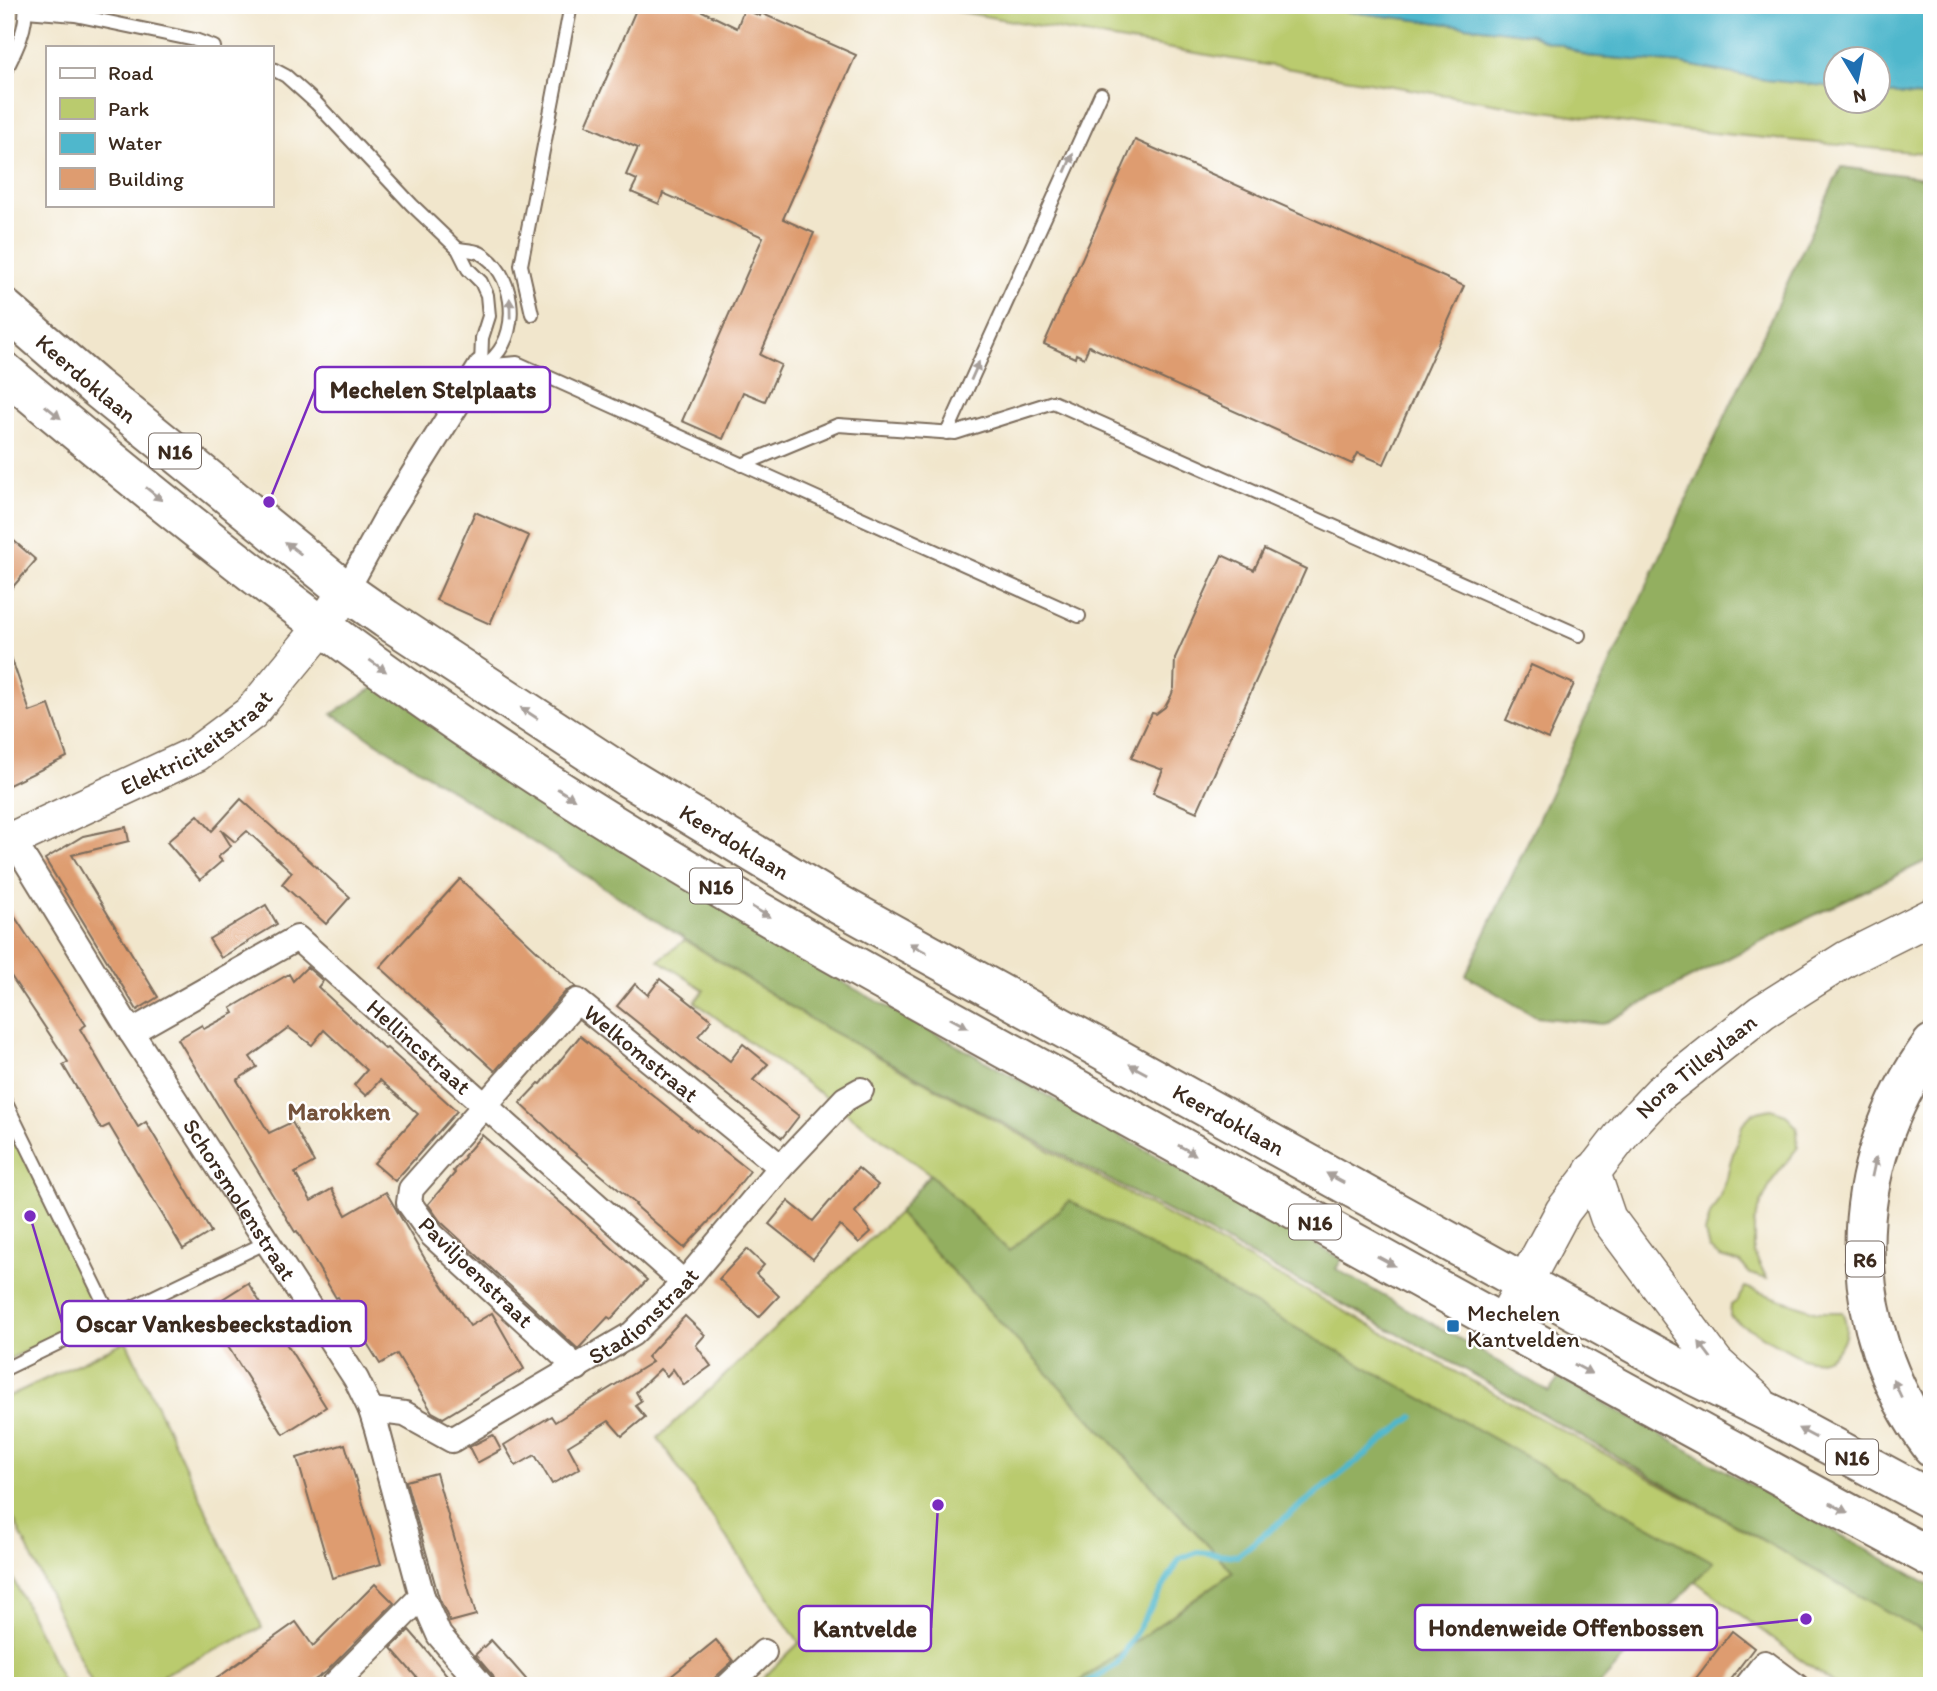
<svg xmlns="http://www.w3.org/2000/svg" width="1937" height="1691" viewBox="0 0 1937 1691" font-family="Itim,sans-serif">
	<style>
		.green { fill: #bacb6e; stroke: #7a7a46; stroke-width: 2 }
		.forest { fill: #93af61; stroke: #676c40; stroke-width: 2 }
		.water { fill: #4fb7cc; stroke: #457075; stroke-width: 2 }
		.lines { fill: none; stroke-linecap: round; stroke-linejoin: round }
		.stream { stroke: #4fb7cc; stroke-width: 6 }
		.building { fill: #de9c70 }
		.lane-casing { stroke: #7b6c5b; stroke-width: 16 }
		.street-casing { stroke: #7b6c5b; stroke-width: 28 }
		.secondary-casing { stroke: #7b6c5b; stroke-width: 38 }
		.primary-casing { stroke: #7b6c5b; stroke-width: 42 }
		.highway-casing { stroke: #7b6c5b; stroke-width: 42 }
		.lane { stroke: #fff; stroke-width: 12 }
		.street { stroke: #fff; stroke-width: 24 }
		.secondary { stroke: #fff; stroke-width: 35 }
		.primary { stroke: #fff; stroke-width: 38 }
		.highway { stroke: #fff; stroke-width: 38 }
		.oneway { fill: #a79f9a }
		.poi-dot { fill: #1f6fb2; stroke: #fff; stroke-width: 2.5 }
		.labels { text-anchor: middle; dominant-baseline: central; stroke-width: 5; stroke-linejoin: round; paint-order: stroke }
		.shield { fill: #fff; stroke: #766a62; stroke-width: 2 }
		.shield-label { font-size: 21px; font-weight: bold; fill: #3b2a1e }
		.street-label { font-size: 23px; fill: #3b2a1e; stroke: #fff }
		.poi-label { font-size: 23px; fill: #3b2a1e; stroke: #fff; text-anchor: start }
		.neighbourhood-label { font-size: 24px; font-weight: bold; fill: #74523b; stroke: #fff }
		.leader { fill: none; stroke: #7b2cbf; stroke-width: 2.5 }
		.callout-dot { fill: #7b2cbf; stroke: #fff; stroke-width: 2.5 }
		.callout { fill: #fff; stroke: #7b2cbf; stroke-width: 2.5 }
		.callout-label { font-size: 24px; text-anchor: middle; font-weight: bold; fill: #3b2a1e }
	</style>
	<rect width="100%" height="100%" fill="#fff"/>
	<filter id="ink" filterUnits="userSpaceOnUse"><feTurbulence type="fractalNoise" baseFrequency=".0143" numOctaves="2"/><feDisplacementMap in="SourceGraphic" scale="14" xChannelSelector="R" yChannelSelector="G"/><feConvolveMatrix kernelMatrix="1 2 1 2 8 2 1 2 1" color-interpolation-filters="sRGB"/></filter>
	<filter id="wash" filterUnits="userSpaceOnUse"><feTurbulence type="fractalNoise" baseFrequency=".00686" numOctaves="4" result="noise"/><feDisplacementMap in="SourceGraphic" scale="28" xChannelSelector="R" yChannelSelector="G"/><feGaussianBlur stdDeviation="1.57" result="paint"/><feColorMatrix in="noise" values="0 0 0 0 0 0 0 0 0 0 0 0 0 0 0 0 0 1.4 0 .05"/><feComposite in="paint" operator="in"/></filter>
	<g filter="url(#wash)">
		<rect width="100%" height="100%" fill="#f1e6cc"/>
		<g class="green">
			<polygon points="923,5 1293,5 1531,34 1545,41 1562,45 1586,56 1682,64 1766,80 1835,87 1836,102 1878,102 1878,92 1932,98 1932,154 1662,128 1517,107 1095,36"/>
			<polygon points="685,940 818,1024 1741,1528 1932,1637 1932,1686 1837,1686 1695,1581 1009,1251 930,1174 695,1002 704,990 659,960"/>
			<polygon points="1771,1109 1786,1114 1797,1128 1798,1147 1772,1181 1761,1204 1754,1223 1754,1253 1767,1279 1750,1274 1741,1263 1720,1257 1709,1249 1705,1233 1710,1215 1719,1198 1727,1179 1730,1163 1743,1123 1753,1113"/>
			<polygon points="5,1119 103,1314 5,1361"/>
			<polygon points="898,1213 1233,1572 1073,1686 755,1686 799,1643 658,1438"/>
			<path d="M1745,1287L1817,1312H1842C1856,1338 1831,1369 1802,1358L1739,1323L1730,1316L1731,1305L1737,1301Z"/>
			<polygon points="126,1341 262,1628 139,1686 93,1686 5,1501 5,1398"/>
			<polygon points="5,1562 65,1686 5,1686"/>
		</g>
		<g class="forest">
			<polygon points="1841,167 1932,179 1932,858 1767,938 1603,1024 1536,1017 1466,975"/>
			<polygon points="378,685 846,984 1342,1259 1336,1269 1453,1335 1549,1392 1559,1378 1932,1586 1932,1637 1458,1366 818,1024 332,714"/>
			<polygon points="930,1174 1009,1251 1070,1201 1713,1562 1598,1686 1073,1686 1233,1572 898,1213"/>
		</g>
		<polygon class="water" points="1293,5 1932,5 1932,98 1878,92 1878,60 1836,60 1835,87 1766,80 1682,64 1586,56 1562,45 1545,41 1531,34"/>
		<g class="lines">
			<polyline class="stream" points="1083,1686 1117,1664 1180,1559 1198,1552 1237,1556 1413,1417"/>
		</g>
		<g id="blocks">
			<g class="building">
				<polygon points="638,5 690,5 737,28 744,9 760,16 761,13 856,55 783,219 814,233 760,355 781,365 765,401 743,392 723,439 682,421 763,237 663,193 659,204 631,192 637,180 626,175 638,148 586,125"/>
				<polygon points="1135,140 1464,286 1384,464 1358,453 1352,464 1089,346 1084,358 1076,354 1075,358 1044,344"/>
				<polygon points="475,512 529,536 490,624 436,600"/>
				<polygon points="5,533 36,560 5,596"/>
				<polygon points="1264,549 1306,569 1197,812 1153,793 1163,770 1131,758 1152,713 1156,714 1165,707 1171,696 1174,688 1175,658 1222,555 1254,570"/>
				<polygon points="5,648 8,648 30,712 49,705 67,757 5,787"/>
				<polygon points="1531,665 1574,684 1548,739 1506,720"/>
				<polygon points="241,799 350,897 326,924 282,884 292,872 247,831 235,842 221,830 231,846 218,857 222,861 200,880 167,842 198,815 212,831"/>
				<polygon points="126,827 129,841 72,855 158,997 137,1010 45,859 83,836"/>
				<polygon points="460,879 576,987 566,991 495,1071 380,967"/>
				<polygon points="5,902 86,1025 80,1029 138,1127 146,1122 211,1232 183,1249 109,1125 101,1129 63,1065 68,1062 5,967"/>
				<polygon points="266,905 277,924 221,958 209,939"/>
				<polygon points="307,967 323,981 318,987 385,1049 387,1048 457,1111 395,1181 374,1163 418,1114 380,1080 366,1096 354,1085 367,1070 324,1030 312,1045 289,1028 250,1057 257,1067 237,1080 269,1133 292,1122 314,1162 295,1173 311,1201 332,1189 346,1215 386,1192 425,1259 470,1326 492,1313 524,1369 443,1418 432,1412 397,1354 380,1364 338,1297 336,1298 297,1231 295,1232 178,1039 202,1025 204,1029 234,1013 231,1008 289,974 293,981"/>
				<polygon points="660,979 712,1020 698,1036 730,1061 743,1044 768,1064 753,1080 799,1116 782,1138 617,1006 635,984 648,995"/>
				<polygon points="580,1036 697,1131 698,1130 750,1171 715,1215 684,1248 635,1205 636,1204 564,1144 520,1103 539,1083 541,1084"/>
				<polygon points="482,1135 599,1236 647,1280 611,1319 608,1317 578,1349 440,1221 428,1204 455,1173 453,1171 465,1157 464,1156"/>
				<polygon points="858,1168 878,1185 855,1212 871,1232 859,1243 840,1225 813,1259 769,1224 788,1201 813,1221"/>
				<polygon points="747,1249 764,1265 756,1274 779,1296 759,1317 719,1279"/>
				<polygon points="248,1283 326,1407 283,1434 205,1310"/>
				<polygon points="685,1316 705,1335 696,1345 711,1366 684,1385 673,1369 667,1376 660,1369 636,1392 641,1401 635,1405 645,1417 622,1436 609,1421 568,1446 580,1468 552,1484 535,1455 516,1466 504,1445 551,1416 555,1422 652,1362 647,1357"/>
				<polygon points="493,1435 501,1450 477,1463 469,1447"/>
				<polygon points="345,1444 381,1564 332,1578 297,1458"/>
				<polygon points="436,1473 476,1615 450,1622 439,1598 406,1481"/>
				<polygon points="375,1584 394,1603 326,1672 306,1686 206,1686 296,1622 313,1646"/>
				<polygon points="409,1630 423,1646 456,1686 424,1686 391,1648"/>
				<polygon points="1732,1631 1754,1648 1725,1686 1690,1686"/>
				<polygon points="491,1640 511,1662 532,1686 497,1686 493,1676 475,1655"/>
				<polygon points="716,1640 733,1661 706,1686 659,1686"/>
			</g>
		</g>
	</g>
	<g filter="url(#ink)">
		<use href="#blocks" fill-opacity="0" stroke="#7b6c5b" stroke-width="2"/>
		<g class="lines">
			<g class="lane-casing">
				<g id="lane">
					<polyline points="26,11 75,15 195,40 214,47"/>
					<polyline points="271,68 286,76 316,103 412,205 458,249 468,269 481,282 487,295 489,316 482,338 481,366"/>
					<path d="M5,72C15,52 28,28 25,5"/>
					<path d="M458,249C465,250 474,250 480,253C514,272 521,328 495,356C492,360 486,363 482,366"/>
					<polyline points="532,314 521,265 571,5"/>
					<polyline points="481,366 517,363 1079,616"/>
					<polyline points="947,433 1101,94"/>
					<polyline points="742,465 838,425 955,433 1053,402 1579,635"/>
					<polyline points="5,1101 111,1317"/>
					<polyline points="5,1369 267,1242"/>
				</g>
			</g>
			<g class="street-casing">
				<g id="street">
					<polyline points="346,591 389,513 481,366"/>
					<path id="s1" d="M13,840L131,1032L356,1379L371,1410L377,1429L422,1596L439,1635L482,1686"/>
					<path id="s2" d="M131,1032L297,938L684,1283"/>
					<path id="s3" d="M577,1368L432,1235L409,1203L411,1189L577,1001L781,1167"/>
					<path id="s4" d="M371,1410L405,1414L452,1440L632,1334L684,1283L781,1167L845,1099L861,1090"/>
					<polyline points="333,1686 422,1596"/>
					<polyline points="728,1686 764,1652"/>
					<polyline points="1747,1686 1765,1663 1796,1686"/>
				</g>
			</g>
			<g class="secondary-casing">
				<g id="secondary">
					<path id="s5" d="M5,843L196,754L251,713L322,627L346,591"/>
					<polyline points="1592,1171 1608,1218 1716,1363 1757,1400"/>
					<path id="s6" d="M1502,1325L1563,1211L1627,1128L1660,1093L1762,1012L1846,959L1932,916"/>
				</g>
			</g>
			<g class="primary-casing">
				<g id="primary">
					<path id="s7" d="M5,309L94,386L346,591L386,619L627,777L831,900L1682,1370L1772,1414L1932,1500"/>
					<path d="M5,372C162,504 322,633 493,747C692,880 904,993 1113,1109C1385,1260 1658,1411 1932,1558"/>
				</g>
			</g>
			<g class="highway-casing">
				<path id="highway" d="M1932,1044C1843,1165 1841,1325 1932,1447"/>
			</g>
			<use href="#lane" class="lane"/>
			<use href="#street" class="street"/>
			<use href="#secondary" class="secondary"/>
			<use href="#primary" class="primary"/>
			<use href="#highway" class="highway"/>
		</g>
		<defs><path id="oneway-solid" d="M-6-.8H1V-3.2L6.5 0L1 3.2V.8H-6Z" transform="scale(1.75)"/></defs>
		<g class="oneway">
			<use href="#oneway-solid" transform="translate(1069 163) rotate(-66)"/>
			<use href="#oneway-solid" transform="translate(510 308) rotate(-91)"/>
			<use href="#oneway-solid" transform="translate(975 371) rotate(-66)"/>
			<use href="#oneway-solid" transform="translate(53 412) rotate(39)"/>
			<use href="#oneway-solid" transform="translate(154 494) rotate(39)"/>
			<use href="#oneway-solid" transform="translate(293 548) rotate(-142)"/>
			<use href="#oneway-solid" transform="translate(378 666) rotate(35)"/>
			<use href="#oneway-solid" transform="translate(529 713) rotate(-147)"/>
			<use href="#oneway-solid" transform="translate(566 794) rotate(32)"/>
			<use href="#oneway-solid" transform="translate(761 912) rotate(30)"/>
			<use href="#oneway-solid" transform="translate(918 948) rotate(-151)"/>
			<use href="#oneway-solid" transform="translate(959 1023) rotate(29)"/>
			<use href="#oneway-solid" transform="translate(1138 1069) rotate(-151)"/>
			<use href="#oneway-solid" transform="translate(1187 1150) rotate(29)"/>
			<use href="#oneway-solid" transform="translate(1874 1167) rotate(-78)"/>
			<use href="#oneway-solid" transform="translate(1335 1178) rotate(-151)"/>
			<use href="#oneway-solid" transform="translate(1386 1261) rotate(29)"/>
			<use href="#oneway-solid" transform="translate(1705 1350) rotate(-127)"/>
			<use href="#oneway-solid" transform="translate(1583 1369) rotate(29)"/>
			<use href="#oneway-solid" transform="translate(1897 1388) rotate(-115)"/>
			<use href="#oneway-solid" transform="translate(1807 1433) rotate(-152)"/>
			<use href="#oneway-solid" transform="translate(1839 1508) rotate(28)"/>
		</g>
	</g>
	<rect class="poi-dot" x="1446" y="1319" width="14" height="14" rx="3.5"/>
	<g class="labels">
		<g class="shield">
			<rect x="149" y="433.5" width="52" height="35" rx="5"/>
			<rect x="690" y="868.5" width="52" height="35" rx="5"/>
			<rect x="1289" y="1204.5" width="52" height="35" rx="5"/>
			<rect x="1846" y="1241.5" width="38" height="35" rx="5"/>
			<rect x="1826" y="1439.5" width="52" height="35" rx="5"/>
		</g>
		<g class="shield-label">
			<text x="175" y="451">N16</text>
			<text x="716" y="886">N16</text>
			<text x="1315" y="1222">N16</text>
			<text x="1865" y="1259">R6</text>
			<text x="1852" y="1457">N16</text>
		</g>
		<g class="street-label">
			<text stroke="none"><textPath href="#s7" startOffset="107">Keerdoklaan</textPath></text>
			<text stroke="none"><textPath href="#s5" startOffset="217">Elektriciteitstraat</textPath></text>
			<text stroke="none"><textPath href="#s7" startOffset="905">Keerdoklaan</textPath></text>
			<text stroke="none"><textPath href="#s2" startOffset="354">Hellincstraat</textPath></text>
			<text stroke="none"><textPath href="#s3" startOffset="584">Welkomstraat</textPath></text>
			<text stroke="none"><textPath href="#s6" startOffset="327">Nora Tilleylaan</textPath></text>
			<text stroke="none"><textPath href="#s7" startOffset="1472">Keerdoklaan</textPath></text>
			<text stroke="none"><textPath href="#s1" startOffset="425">Schorsmolenstraat</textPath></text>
			<text transform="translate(476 1272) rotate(44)">Paviljoenstraat</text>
			<text stroke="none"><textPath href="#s4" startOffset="317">Stadionstraat</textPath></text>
		</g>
		<g class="poi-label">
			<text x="1467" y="1313">Mechelen<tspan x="1467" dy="26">Kantvelden</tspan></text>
		</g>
		<g class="neighbourhood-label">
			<text x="339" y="1111">Marokken</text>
		</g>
	</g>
	<path class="leader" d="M269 502L315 389M30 1216L62 1323M1806 1619L1717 1628M938 1505L931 1628"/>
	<g class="callout-dot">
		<circle cx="269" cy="502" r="7"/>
		<circle cx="30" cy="1216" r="7"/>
		<circle cx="1806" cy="1619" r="7"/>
		<circle cx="938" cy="1505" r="7"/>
	</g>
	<g class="callout">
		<rect x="315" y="367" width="235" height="45" rx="7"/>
		<rect x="62" y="1301" width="304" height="45" rx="7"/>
		<rect x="1415" y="1605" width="302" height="45" rx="7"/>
		<rect x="799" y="1606" width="132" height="45" rx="7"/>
	</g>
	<g class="callout-label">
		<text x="433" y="398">Mechelen Stelplaats</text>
		<text x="214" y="1332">Oscar Vankesbeeckstadion</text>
		<text x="1566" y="1636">Hondenweide Offenbossen</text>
		<text x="865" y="1637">Kantvelde</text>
	</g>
	<rect width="1937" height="1691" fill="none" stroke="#fff" stroke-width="28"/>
	<rect x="46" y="46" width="228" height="161" fill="#ffffff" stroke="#b1aaa5" stroke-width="2"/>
	<rect x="60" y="68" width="35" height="10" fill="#ffffff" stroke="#b1aaa5" stroke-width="2"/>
	<text x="108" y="80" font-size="21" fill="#3b2a1e">Road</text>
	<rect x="60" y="98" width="35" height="21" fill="#bacb6e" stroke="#b1aaa5" stroke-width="2"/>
	<text x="108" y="116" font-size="21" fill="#3b2a1e">Park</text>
	<rect x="60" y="133" width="35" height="21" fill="#4fb7cc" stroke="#b1aaa5" stroke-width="2"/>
	<text x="108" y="150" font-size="21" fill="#3b2a1e">Water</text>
	<rect x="60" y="168" width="35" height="21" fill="#de9c70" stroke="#b1aaa5" stroke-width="2"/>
	<text x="108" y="186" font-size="21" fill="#3b2a1e">Building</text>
	<g transform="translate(1857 80) rotate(170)"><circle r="33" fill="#ffffff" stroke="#b1aaa5" stroke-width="2"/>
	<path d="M0-5L12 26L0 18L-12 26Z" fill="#1f6fb2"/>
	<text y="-10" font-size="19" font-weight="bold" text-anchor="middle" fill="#3b2a1e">N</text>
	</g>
</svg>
